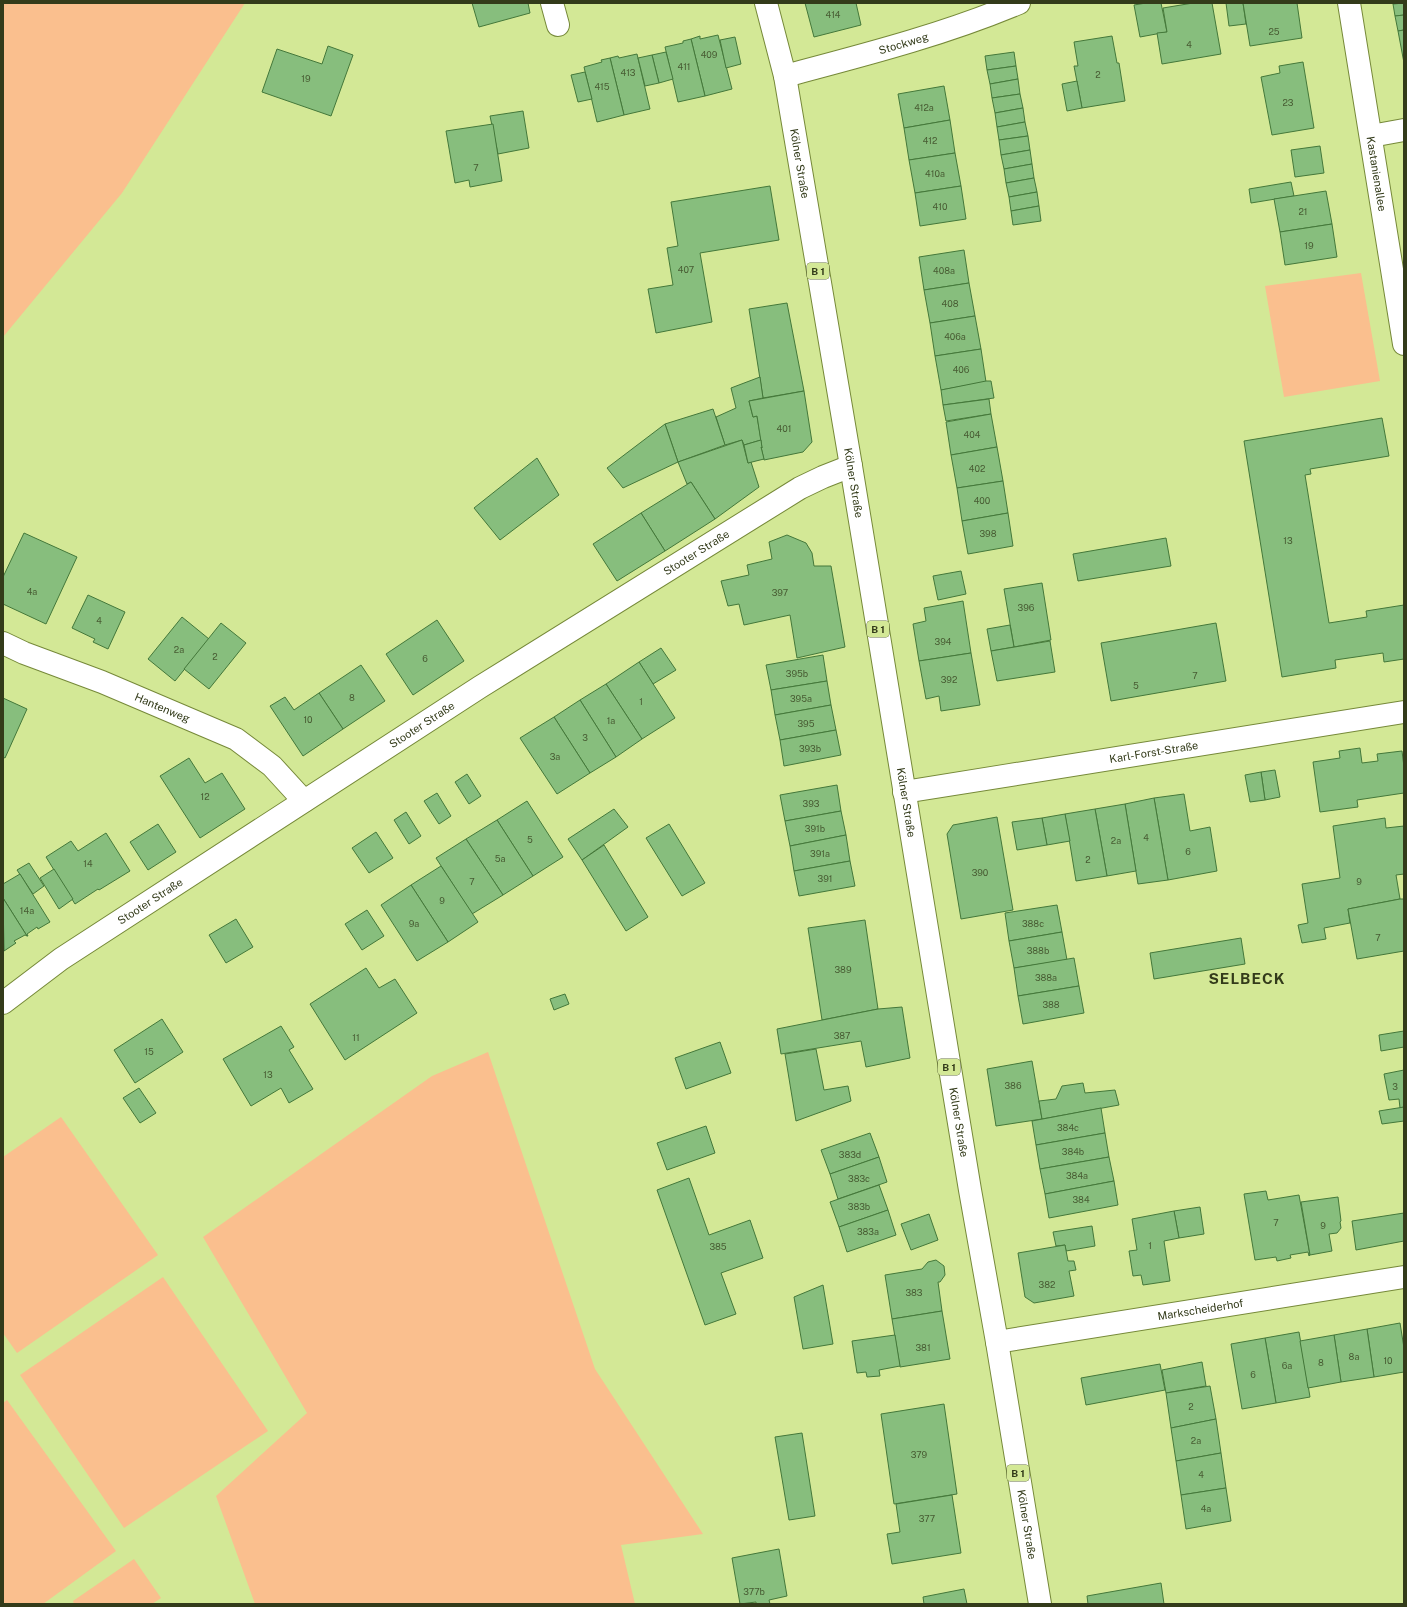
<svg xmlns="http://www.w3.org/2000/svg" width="1407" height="1607" viewBox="0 0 1407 1607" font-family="'Public Sans',sans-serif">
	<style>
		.green { fill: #fabf8e }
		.building { fill: #87be7d; stroke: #44783a }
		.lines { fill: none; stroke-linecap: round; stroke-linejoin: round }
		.street-casing { stroke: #768939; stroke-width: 24 }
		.primary-casing { stroke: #768939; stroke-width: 24 }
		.street { stroke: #fff; stroke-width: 22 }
		.primary { stroke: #fff; stroke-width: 22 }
		.labels { text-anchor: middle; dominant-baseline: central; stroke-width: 3; stroke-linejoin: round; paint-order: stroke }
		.number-label { font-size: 9px; fill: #485c33 }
		.shield { fill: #d3e896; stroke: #636f3f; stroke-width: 1 }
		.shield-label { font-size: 10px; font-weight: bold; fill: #333b1a }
		.street-label { font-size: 11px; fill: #333b1a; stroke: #d3e896 }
		.district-label { font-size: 15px; font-weight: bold; letter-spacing: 1px; fill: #333b1a; stroke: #d3e896 }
	</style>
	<rect width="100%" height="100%" fill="#d3e896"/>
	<g class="green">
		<polygon points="3,3 245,3 122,193 3,337"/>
		<polygon points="1361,273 1380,381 1284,397 1265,286"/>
		<polygon points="488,1052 595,1369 703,1534 621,1545 635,1604 255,1604 216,1496 307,1413 203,1237 432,1076"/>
		<polygon points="61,1117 158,1255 17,1353 3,1333 3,1157"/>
		<polygon points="163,1277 268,1431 124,1528 20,1375"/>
		<polygon points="7,1400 116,1551 43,1604 3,1604 3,1403"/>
		<polygon points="134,1559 161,1598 152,1604 74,1604 73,1601"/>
	</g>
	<g class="building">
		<polygon points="472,3 528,3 530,13 479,27"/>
		<polygon points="805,3 856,3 861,25 814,37"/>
		<polygon points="1146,3 1161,3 1167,32 1140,37 1134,5"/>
		<polygon points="1193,3 1212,3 1221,54 1162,64 1157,33 1167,32 1163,8"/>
		<polygon points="1226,3 1243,3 1246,24 1229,26"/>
		<polygon points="1243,3 1297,3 1302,38 1250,46"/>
		<polygon points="1404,3 1404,15 1395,16 1393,4"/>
		<polygon points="1404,15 1404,30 1398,31 1395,16"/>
		<polygon points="1404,30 1404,63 1398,31"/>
		<polygon points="718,35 732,89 705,96 691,39 700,36 700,39"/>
		<polygon points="1112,36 1117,63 1119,63 1125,101 1082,108 1074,66 1078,66 1074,42"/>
		<polygon points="735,37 741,64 726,68 720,40"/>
		<polygon points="691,39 705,96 678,102 665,47 683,43 683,41"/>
		<polygon points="328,46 353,55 331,116 262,92 277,49 322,64"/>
		<polygon points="666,52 673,79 659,83 652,55"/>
		<polygon points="1014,52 1016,66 987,70 985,56"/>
		<polygon points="637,54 650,109 624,115 610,58 618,56 619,58"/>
		<polygon points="652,55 659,83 645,86 638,58"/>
		<polygon points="610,58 624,115 597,122 584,67 602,62 601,60"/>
		<polygon points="1303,62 1314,128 1272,135 1261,77 1280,73 1279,66"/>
		<polygon points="1016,66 1018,79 990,84 987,70"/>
		<polygon points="585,72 592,99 578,102 571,75"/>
		<polygon points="1018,79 1020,94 992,98 990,84"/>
		<polygon points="1077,81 1082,108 1067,111 1062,84"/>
		<polygon points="944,86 950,120 904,128 898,94"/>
		<polygon points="1020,94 1023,108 995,113 992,98"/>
		<polygon points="1023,108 1025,122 997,127 995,113"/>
		<polygon points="523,111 529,148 498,154 490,116"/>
		<polygon points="950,120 955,153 909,160 904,128"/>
		<polygon points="1025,122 1028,136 999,140 997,127"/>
		<polygon points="493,124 502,181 470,187 469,180 455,183 446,131"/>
		<polygon points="1028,136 1030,150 1001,155 999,140"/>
		<polygon points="1320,146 1324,173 1295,177 1291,150"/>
		<polygon points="1030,150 1032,164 1004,169 1001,155"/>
		<polygon points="955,153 961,186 915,193 909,160"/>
		<polygon points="1032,164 1034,178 1006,183 1004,169"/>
		<polygon points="1034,178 1037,192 1009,197 1006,183"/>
		<polygon points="1291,182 1294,196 1251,203 1249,189"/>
		<polygon points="770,186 779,240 700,253 712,322 656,333 648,289 673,285 667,248 678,246 671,202"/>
		<polygon points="961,186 966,219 920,226 915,193"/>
		<polygon points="1326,191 1332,224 1280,232 1274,199"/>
		<polygon points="1037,192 1039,206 1011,211 1009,197"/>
		<polygon points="1039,206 1041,221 1013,225 1011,211"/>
		<polygon points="1332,224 1337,257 1285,265 1280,232"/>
		<polygon points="964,250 969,283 924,290 919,257"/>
		<polygon points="969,283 975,316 930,323 924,290"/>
		<polygon points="787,303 804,391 763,398 749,309"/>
		<polygon points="975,316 981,349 935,356 930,323"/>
		<polygon points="981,349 986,382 941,390 935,356"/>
		<polygon points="760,377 763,398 749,401 753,417 757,416 761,440 744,445 742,440 725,445 716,417 736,408 731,388"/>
		<polygon points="986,381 991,381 994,398 943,405 941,390"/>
		<polygon points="804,391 812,442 803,452 764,460 761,447 762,448 757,416 753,417 749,401"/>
		<polygon points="989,399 991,414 946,421 943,405"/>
		<polygon points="713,409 725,445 678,462 665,424"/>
		<polygon points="991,414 997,447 951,455 946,422"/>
		<polygon points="1382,418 1389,456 1310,469 1311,474 1305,475 1329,623 1367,617 1366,611 1404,605 1404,659 1384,662 1383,653 1335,660 1336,668 1282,677 1244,441"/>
		<polygon points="665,424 678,462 623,488 607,468"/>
		<polygon points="742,440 748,463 751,462 759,487 715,519 691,482 687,484 678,462"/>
		<polygon points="761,440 762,448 761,447 764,459 748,463 744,445"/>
		<polygon points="997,447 1003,481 957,488 951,455"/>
		<polygon points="537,458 559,495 500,540 474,508"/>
		<polygon points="1003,481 1008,513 962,521 957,488"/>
		<polygon points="691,482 715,519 665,551 641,513"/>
		<polygon points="641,513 665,551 617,581 593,544"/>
		<polygon points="1008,513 1013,546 968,554 962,521"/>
		<polygon points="24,533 77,557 46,624 3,604 3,577"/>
		<polygon points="787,535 806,543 812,553 814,566 831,566 845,647 797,658 790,615 744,625 739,604 728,606 721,581 749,575 747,565 772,559 769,542"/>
		<polygon points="1166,538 1171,566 1078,581 1073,554"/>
		<polygon points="961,571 966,594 938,600 933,576"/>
		<polygon points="1042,583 1051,640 1014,647 1004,589"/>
		<polygon points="88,595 125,612 108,649 93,642 95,639 72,628"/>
		<polygon points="963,601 971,653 919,661 913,624 926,621 924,608"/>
		<polygon points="182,617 209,639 175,681 148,659"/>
		<polygon points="437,620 464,661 413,695 386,654"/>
		<polygon points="221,623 246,643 209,689 184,669"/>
		<polygon points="1216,623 1226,681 1111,701 1101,643"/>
		<polygon points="1010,625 1014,647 991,651 987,629"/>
		<polygon points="1050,641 1055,672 997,681 991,651"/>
		<polygon points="661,648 676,670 653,684 639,662"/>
		<polygon points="971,653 980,705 941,711 939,696 926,699 919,661"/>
		<polygon points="823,655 827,681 771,690 766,665"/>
		<polygon points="639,662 675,718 642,739 606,684"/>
		<polygon points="361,665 385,701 343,729 319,693"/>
		<polygon points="827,681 831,705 775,715 771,690"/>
		<polygon points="606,684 642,739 616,757 580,700"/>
		<polygon points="319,693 343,729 303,756 270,706 285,697 294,710"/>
		<polygon points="3,698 27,709 5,758 3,757"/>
		<polygon points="580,700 616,757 590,773 554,717"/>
		<polygon points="831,705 836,730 780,740 775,715"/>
		<polygon points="554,717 590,773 557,794 520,738"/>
		<polygon points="836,730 841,755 784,766 780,740"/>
		<polygon points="1360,748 1362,763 1378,761 1377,754 1402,751 1404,767 1404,793 1357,800 1358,807 1320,812 1313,762 1340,758 1339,751"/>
		<polygon points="189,758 205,783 222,773 245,809 200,838 160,776"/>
		<polygon points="1275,770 1280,797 1265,800 1261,772"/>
		<polygon points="1261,772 1265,800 1250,802 1245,775"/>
		<polygon points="467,774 481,796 469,804 455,782"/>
		<polygon points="837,785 841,811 785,821 780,795"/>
		<polygon points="437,793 451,816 439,824 424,801"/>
		<polygon points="1184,794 1190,831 1210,827 1217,871 1168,880 1154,798"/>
		<polygon points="1154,798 1168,880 1138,884 1125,804"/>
		<polygon points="527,801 563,857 533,876 497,820"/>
		<polygon points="1125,804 1136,871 1107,876 1095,809"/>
		<polygon points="614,809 628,827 582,860 568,839"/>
		<polygon points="1095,809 1107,876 1076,881 1065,814"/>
		<polygon points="841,811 846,835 790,846 785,821"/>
		<polygon points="406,812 421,836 409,844 394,820"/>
		<polygon points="1065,814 1070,841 1047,845 1042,818"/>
		<polygon points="997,817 1013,910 961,919 947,834 953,825"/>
		<polygon points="1042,818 1047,845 1017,850 1012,822"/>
		<polygon points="1385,818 1386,828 1404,826 1404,874 1396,875 1400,899 1348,909 1350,923 1324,928 1326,939 1302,943 1298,925 1308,923 1302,884 1340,878 1333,826"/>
		<polygon points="497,820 533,876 503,895 466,839"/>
		<polygon points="158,824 176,852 148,870 130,842"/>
		<polygon points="669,824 705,883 682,896 646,838"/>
		<polygon points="376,832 393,858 369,873 352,848"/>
		<polygon points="106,833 130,871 99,890 98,889 75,904 46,857 71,841 78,851"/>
		<polygon points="846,835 850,861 794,871 790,846"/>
		<polygon points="466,839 503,895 472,914 436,858"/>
		<polygon points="604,845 648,917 626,931 582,860"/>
		<polygon points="850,861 855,886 799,896 794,871"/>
		<polygon points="29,863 44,886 33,894 17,870"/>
		<polygon points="441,866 478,922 448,942 411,885"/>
		<polygon points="54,869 73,899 59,909 40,878"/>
		<polygon points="20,874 50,922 38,929 37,927 27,934 28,936 27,936 3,898 3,884"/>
		<polygon points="411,885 448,942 417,961 381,905"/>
		<polygon points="3,898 27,936 25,935 14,941 16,943 4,951"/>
		<polygon points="1400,899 1404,899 1404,951 1357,959 1348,909"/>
		<polygon points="1057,905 1062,932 1009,941 1005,913"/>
		<polygon points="367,910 384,936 362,950 345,924"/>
		<polygon points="236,919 253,947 226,963 209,935"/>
		<polygon points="865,920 878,1009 822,1020 808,928"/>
		<polygon points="1062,932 1067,960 1014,968 1009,941"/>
		<polygon points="1241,938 1245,964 1154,979 1150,953"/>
		<polygon points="1074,958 1079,986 1018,996 1014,968"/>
		<polygon points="366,968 379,988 395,979 417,1013 345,1060 310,1004"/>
		<polygon points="1079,986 1084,1013 1023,1024 1018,996"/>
		<polygon points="565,994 569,1004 554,1010 550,999"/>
		<polygon points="902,1007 910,1058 866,1067 861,1041 781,1054 777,1029 878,1009"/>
		<polygon points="162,1019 183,1052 135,1083 114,1050"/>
		<polygon points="281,1026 294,1047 289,1050 313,1089 289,1103 281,1088 251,1106 223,1059"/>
		<polygon points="1404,1031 1404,1047 1381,1051 1379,1035"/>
		<polygon points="720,1042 731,1073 686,1089 675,1058"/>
		<polygon points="816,1049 824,1090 848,1086 851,1101 796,1121 785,1054"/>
		<polygon points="1032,1061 1042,1119 996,1126 987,1069"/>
		<polygon points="1404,1070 1404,1107 1400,1108 1399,1099 1389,1100 1384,1074"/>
		<polygon points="1083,1083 1085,1093 1115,1090 1119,1105 1042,1119 1039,1101 1056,1099 1062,1086"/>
		<polygon points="139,1088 156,1113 140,1123 123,1098"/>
		<polygon points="1404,1107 1404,1121 1382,1124 1379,1111"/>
		<polygon points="1101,1108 1105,1133 1036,1145 1032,1121"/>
		<polygon points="706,1126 715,1153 667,1170 657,1143"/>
		<polygon points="870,1133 879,1157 830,1174 821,1150"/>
		<polygon points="1105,1133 1109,1157 1040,1169 1036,1145"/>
		<polygon points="879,1157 887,1182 838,1199 830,1174"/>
		<polygon points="1109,1157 1114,1181 1045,1194 1040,1169"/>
		<polygon points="689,1178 709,1235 750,1220 763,1258 721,1273 736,1314 705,1325 657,1190"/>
		<polygon points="1114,1181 1118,1205 1049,1218 1045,1194"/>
		<polygon points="879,1185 888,1210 839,1227 830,1202"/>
		<polygon points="1266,1191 1268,1200 1299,1195 1310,1255 1309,1256 1308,1252 1290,1255 1291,1258 1277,1261 1276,1257 1255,1260 1244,1194"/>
		<polygon points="1338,1197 1341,1221 1340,1222 1341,1228 1337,1233 1329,1234 1332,1251 1310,1255 1301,1202"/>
		<polygon points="1200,1207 1204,1234 1179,1238 1174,1211"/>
		<polygon points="888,1210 896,1235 847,1252 839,1227"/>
		<polygon points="1174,1211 1179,1238 1164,1241 1170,1281 1143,1285 1141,1275 1133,1276 1129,1251 1137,1250 1132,1219"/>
		<polygon points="1404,1213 1404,1241 1356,1250 1352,1221"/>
		<polygon points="929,1214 938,1240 911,1250 901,1224"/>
		<polygon points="1092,1226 1095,1246 1066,1251 1065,1245 1056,1246 1053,1232"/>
		<polygon points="1065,1245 1068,1261 1074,1261 1076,1270 1069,1271 1074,1296 1034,1303 1025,1297 1018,1253"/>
		<polygon points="936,1260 944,1266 945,1275 940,1282 938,1282 942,1311 892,1319 885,1275 922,1269 928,1262"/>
		<polygon points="823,1285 833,1344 803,1349 794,1297"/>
		<polygon points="942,1311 950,1359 900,1367 892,1319"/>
		<polygon points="1400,1323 1404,1348 1404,1372 1374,1377 1367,1329"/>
		<polygon points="1367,1329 1374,1377 1341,1382 1334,1335"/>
		<polygon points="1299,1332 1310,1397 1276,1403 1265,1338"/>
		<polygon points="895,1335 900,1366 879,1370 880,1376 867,1377 866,1372 857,1373 852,1341"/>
		<polygon points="1334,1335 1341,1382 1308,1388 1300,1341"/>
		<polygon points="1265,1338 1276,1403 1242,1409 1231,1344"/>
		<polygon points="1202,1362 1206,1386 1166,1393 1162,1370"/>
		<polygon points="1160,1364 1165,1390 1086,1405 1081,1378"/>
		<polygon points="1210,1386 1216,1419 1171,1428 1166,1393"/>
		<polygon points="944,1404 957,1494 894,1504 881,1414"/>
		<polygon points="1216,1419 1221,1453 1176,1461 1171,1428"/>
		<polygon points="802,1433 815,1516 789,1520 775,1437"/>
		<polygon points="1221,1453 1226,1488 1181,1495 1176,1461"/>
		<polygon points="1226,1488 1231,1521 1186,1529 1181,1495"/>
		<polygon points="952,1495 961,1553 892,1564 887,1534 900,1532 896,1504"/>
		<polygon points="779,1549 787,1596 769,1600 770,1604 756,1604 756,1602 740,1604 732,1558"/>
		<polygon points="1161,1583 1164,1604 1088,1604 1087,1596"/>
		<polygon points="964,1589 967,1604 924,1604 923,1597"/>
	</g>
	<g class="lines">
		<g class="street-casing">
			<g id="street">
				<polyline points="552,3 558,25"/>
				<path id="s1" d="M1349,3L1404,344"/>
				<path id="s2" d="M785,76C864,55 943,35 1019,3"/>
				<polyline points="1371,136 1404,130"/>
				<path id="s3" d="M3,643L24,653L102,682L236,739L272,766L304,801"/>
				<path id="s4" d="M904,792L1404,712"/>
				<path id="s5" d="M3,1003L61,959L480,687L800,488L823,477L851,466"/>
				<path id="s6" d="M997,1342L1404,1277"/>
			</g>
		</g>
		<g class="primary-casing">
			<g id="primary">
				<path id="s7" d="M766,3L785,76L851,466L970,1190L997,1342L1040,1604"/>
			</g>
		</g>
		<use href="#street" class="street"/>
		<use href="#primary" class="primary"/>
	</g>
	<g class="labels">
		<g class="number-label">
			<text x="833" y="14">414</text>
			<text x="1274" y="31">25</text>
			<text x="1189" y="44">4</text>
			<text x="709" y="54">409</text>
			<text x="684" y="66">411</text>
			<text x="628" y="72">413</text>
			<text x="1098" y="74">2</text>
			<text x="306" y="78">19</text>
			<text x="602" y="86">415</text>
			<text x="1288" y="102">23</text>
			<text x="924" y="107">412a</text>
			<text x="930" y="140">412</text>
			<text x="476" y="167">7</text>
			<text x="935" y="173">410a</text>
			<text x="940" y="206">410</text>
			<text x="1303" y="211">21</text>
			<text x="1309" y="245">19</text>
			<text x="686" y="269">407</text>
			<text x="944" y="270">408a</text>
			<text x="950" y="303">408</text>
			<text x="955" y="336">406a</text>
			<text x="961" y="369">406</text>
			<text x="784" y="428">401</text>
			<text x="972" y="434">404</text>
			<text x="977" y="468">402</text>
			<text x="982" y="500">400</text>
			<text x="988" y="533">398</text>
			<text x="1288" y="540">13</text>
			<text x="32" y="591">4a</text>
			<text x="780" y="592">397</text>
			<text x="1026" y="607">396</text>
			<text x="99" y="620">4</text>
			<text x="943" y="641">394</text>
			<text x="179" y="649">2a</text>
			<text x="215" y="656">2</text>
			<text x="425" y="658">6</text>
			<text x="797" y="673">395b</text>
			<text x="1195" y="675">7</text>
			<text x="949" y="679">392</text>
			<text x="1136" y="685">5</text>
			<text x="352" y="697">8</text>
			<text x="801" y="698">395a</text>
			<text x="641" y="701">1</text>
			<text x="308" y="719">10</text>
			<text x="611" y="720">1a</text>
			<text x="806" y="723">395</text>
			<text x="585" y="737">3</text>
			<text x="810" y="748">393b</text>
			<text x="555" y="756">3a</text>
			<text x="205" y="796">12</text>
			<text x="811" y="803">393</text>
			<text x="815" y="828">391b</text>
			<text x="1146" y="837">4</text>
			<text x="530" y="839">5</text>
			<text x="1116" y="840">2a</text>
			<text x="1188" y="851">6</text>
			<text x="820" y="853">391a</text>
			<text x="500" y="858">5a</text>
			<text x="1088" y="859">2</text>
			<text x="88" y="863">14</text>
			<text x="980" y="872">390</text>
			<text x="825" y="878">391</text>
			<text x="472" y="881">7</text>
			<text x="1359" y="881">9</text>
			<text x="442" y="900">9</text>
			<text x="27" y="910">14a</text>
			<text x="414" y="923">9a</text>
			<text x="1033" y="923">388c</text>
			<text x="1378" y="937">7</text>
			<text x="1038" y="950">388b</text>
			<text x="843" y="969">389</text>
			<text x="1046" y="977">388a</text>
			<text x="1051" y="1004">388</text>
			<text x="842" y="1035">387</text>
			<text x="356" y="1037">11</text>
			<text x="149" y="1051">15</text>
			<text x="268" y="1074">13</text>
			<text x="1013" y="1085">386</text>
			<text x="1395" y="1086">3</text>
			<text x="1068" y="1127">384c</text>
			<text x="1073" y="1151">384b</text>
			<text x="850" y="1154">383d</text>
			<text x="1077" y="1175">384a</text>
			<text x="859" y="1178">383c</text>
			<text x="1081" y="1199">384</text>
			<text x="859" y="1206">383b</text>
			<text x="1276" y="1222">7</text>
			<text x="1323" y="1225">9</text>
			<text x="868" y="1231">383a</text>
			<text x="1150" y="1245">1</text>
			<text x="718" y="1246">385</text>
			<text x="1047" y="1284">382</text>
			<text x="914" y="1292">383</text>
			<text x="923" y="1347">381</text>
			<text x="1354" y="1356">8a</text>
			<text x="1388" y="1360">10</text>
			<text x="1321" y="1362">8</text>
			<text x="1287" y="1365">6a</text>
			<text x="1253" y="1374">6</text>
			<text x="1191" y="1406">2</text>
			<text x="1196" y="1440">2a</text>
			<text x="919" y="1454">379</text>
			<text x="1201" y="1474">4</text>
			<text x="1206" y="1508">4a</text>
			<text x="927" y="1518">377</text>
			<text x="754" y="1591">377b</text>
		</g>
		<g class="shield">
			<rect x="807" y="263" width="22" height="16" rx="3"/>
			<rect x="867" y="621" width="22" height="16" rx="3"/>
			<rect x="938" y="1059" width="22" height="16" rx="3"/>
			<rect x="1007" y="1465" width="22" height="16" rx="3"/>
		</g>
		<g class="shield-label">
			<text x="818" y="271">B 1</text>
			<text x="878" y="629">B 1</text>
			<text x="949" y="1067">B 1</text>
			<text x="1018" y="1473">B 1</text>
		</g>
		<g class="street-label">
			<text stroke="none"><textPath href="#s2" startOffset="123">Stockweg</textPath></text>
			<text stroke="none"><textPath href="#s7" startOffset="164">Kölner Straße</textPath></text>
			<text stroke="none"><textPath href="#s1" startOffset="173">Kastanienallee</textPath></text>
			<text stroke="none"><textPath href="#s7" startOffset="488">Kölner Straße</textPath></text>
			<text stroke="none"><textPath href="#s5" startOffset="827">Stooter Straße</textPath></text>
			<text stroke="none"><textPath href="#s3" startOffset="172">Hantenweg</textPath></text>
			<text stroke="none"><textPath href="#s5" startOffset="503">Stooter Straße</textPath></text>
			<text stroke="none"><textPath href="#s4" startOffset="253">Karl-Forst-Straße</textPath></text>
			<text stroke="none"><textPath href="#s7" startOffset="812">Kölner Straße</textPath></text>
			<text stroke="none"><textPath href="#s5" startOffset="179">Stooter Straße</textPath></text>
			<text stroke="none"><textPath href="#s7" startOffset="1136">Kölner Straße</textPath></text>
			<text stroke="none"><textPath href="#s6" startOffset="206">Markscheiderhof</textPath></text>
			<text stroke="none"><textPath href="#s7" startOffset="1544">Kölner Straße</textPath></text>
		</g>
		<g class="district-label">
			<text x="1247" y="978">SELBECK</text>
		</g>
	</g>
	<rect width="1407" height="1607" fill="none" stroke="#333b1a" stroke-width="8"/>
</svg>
